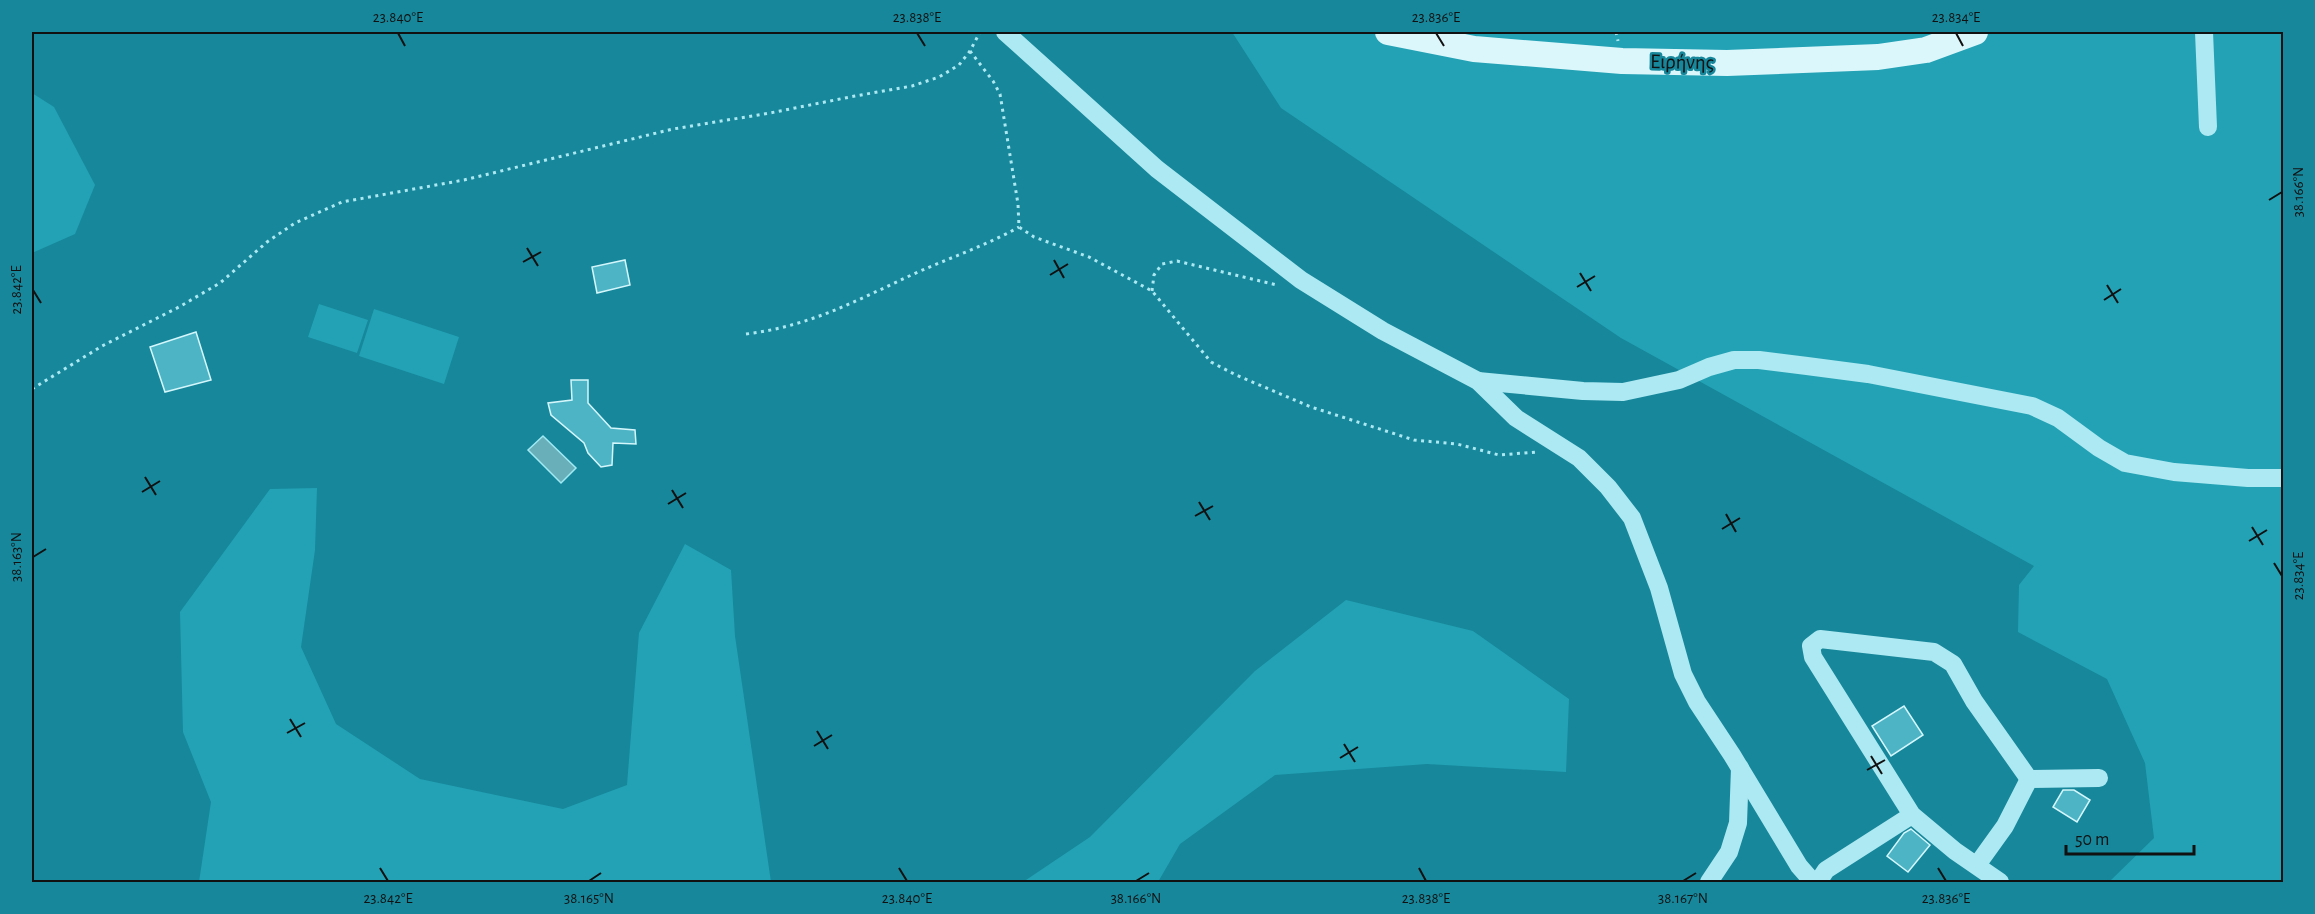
<svg xmlns="http://www.w3.org/2000/svg" width="2315" height="914" viewBox="0 0 2315 914" font-family="'Alegreya Sans',sans-serif">
	<style>
		.green { fill: #23a2b5 }
		.water { fill: #68afba; stroke: #9feaf4; stroke-width: 1.5 }
		.building { fill: #4db4c6; stroke: #d4f7fc; stroke-width: 1.5 }
		.lines { fill: none; stroke-linecap: round; stroke-linejoin: round }
		.path { stroke: #ade9f2; stroke-width: 3; stroke-dasharray: 3 4.5; stroke-linecap: butt }
		.street { stroke: #ade9f2; stroke-width: 18 }
		.secondary { stroke: #dcf7fc; stroke-width: 26 }
		.ticks { fill: none; stroke: #111; stroke-width: 2 }
		.labels { text-anchor: middle; dominant-baseline: central; stroke-width: 5; stroke-linejoin: round; paint-order: stroke }
		.street-label { font-size: 21px; fill: #111; stroke: #17879b }
		.neatline { fill: none; stroke: #111; stroke-width: 2 }
		.ticks-label { font-size: 15px; text-anchor: middle; fill: #111 }
	</style>
	<rect width="100%" height="100%" fill="#17879b"/>
	<g class="green">
		<polygon points="1232,32 2283,32 2283,882 2109,882 2154,838 2145,763 2107,679 2018,632 2019,585 2034,566 1621,338 1281,108"/>
		<polygon points="32,93 54,107 95,185 75,234 32,253"/>
		<polygon points="319,304 368,320 357,353 308,337"/>
		<polygon points="374,309 459,337 444,384 359,356"/>
		<polygon points="317,488 315,550 301,647 336,724 420,779 563,809 627,785 639,633 685,544 731,570 735,636 771,882 199,882 211,802 183,732 180,612 270,489"/>
		<polygon points="1346,600 1473,631 1569,699 1566,772 1427,764 1275,775 1180,844 1158,882 1023,882 1090,837 1255,671"/>
	</g>
	<polygon class="water" points="543,436 576,468 561,483 528,450"/>
	<g class="building">
		<polygon points="625,260 630,285 597,293 592,267"/>
		<polygon points="196,332 211,380 165,392 150,347"/>
		<polygon points="571,380 588,380 588,403 611,428 635,430 636,444 613,443 612,465 601,467 588,453 584,443 551,415 548,403 572,400"/>
		<polygon points="1904,706 1923,735 1891,756 1872,726"/>
		<polygon points="2063,790 2074,790 2090,800 2077,822 2053,807"/>
		<polygon points="1911,829 1930,845 1908,872 1887,856 1904,833"/>
	</g>
	<g class="lines">
		<g class="path">
			<polyline points="1616,32 1618,41"/>
			<polyline points="970,51 993,81 1000,94 1018,204 1019,227 1034,237 1089,257 1152,291 1211,362 1236,375 1311,407 1414,440 1457,444 1499,455 1537,452"/>
			<polyline points="1152,291 1154,275 1162,264 1177,261 1277,285"/>
			<path d="M746,334C812,326 859,299 918,272C952,257 987,245 1019,227"/>
			<polyline points="32,389 102,346 179,307 220,283 267,242 295,223 342,202 464,180 673,129 770,113 855,96 912,86 939,77 959,65 970,51 980,32"/>
		</g>
		<g class="street">
			<polyline points="1005,32 1157,169 1301,280 1383,331 1478,381 1516,418 1579,458 1608,487 1632,518 1659,588 1683,674 1697,702 1732,755 1799,866 1813,882"/>
			<polyline points="2204,32 2208,127"/>
			<polyline points="1478,381 1583,391 1623,392 1679,380 1709,367 1734,360 1759,360 1807,366 1868,374 2032,406 2058,418 2099,448 2125,463 2174,472 2248,478 2284,478"/>
			<polyline points="1977,865 2005,826 2029,779 2099,778"/>
			<polyline points="1709,882 1729,852 1738,823 1740,768"/>
			<polyline points="1818,882 1826,870 1912,815"/>
			<polyline points="2000,882 1955,851 1912,815 1813,657 1811,646 1820,639 1934,652 1953,664 1974,701 2029,779"/>
		</g>
		<polyline class="secondary" points="1388,32 1474,49 1622,61 1727,63 1878,57 1926,50 1975,32"/>
	</g>
	<path class="ticks" d="M398,33L405,46M917,33L925,46M1436,33L1444,46M1956,33L1963,46M2269,200L2282,192M527,248L538,266M1054,260L1064,278M523,262L541,252M1580,273L1591,291M1050,275L1068,264M2107,285L2118,303M1577,287L1595,276M33,290L41,303M2104,300L2121,289M145,477L156,495M672,490L683,508M142,492L160,481M1199,502L1210,520M668,504L686,493M1726,514L1736,532M1195,516L1213,506M2252,527L2263,545M1722,529L1740,518M2249,541L2267,530M33,557L46,549M2274,563L2282,576M290,719L301,737M817,731L828,749M287,733L305,723M1344,744L1355,762M814,746L832,735M1871,756L1882,774M1340,758L1358,747M1867,770L1885,760M380,868L388,881M899,868L907,881M1419,868L1426,881M1938,868L1946,881M589,881L601,873M1136,881L1149,873M1683,881L1696,873"/>
	<g class="labels">
		<g class="street-label">
			<text transform="translate(1682 62) rotate(1)">Ειρήνης</text>
		</g>
	</g>
	<rect width="2315" height="914" fill="none" stroke="#17879b" stroke-width="66"/>
	<path d="M2066 845v9h128v-9" fill="none" stroke="#111111" stroke-width="3"/>
	<text x="2075" y="845" font-size="18" fill="#111111" stroke="#17879b" stroke-width="4.5" paint-order="stroke">50 m</text>
	<rect x="33" y="33" width="2249" height="848" class="neatline"/>
	<g class="ticks-label">
		<text x="398" y="22">23.840°E</text>
		<text x="917" y="22">23.838°E</text>
		<text x="1436" y="22">23.836°E</text>
		<text x="1956" y="22">23.834°E</text>
		<text transform="translate(2298 192) rotate(-90)" y="5">38.166°N</text>
		<text transform="translate(16 290) rotate(-90)" y="5">23.842°E</text>
		<text transform="translate(16 557) rotate(-90)" y="5">38.163°N</text>
		<text transform="translate(2298 576) rotate(-90)" y="5">23.834°E</text>
		<text x="388" y="903">23.842°E</text>
		<text x="589" y="903">38.165°N</text>
		<text x="907" y="903">23.840°E</text>
		<text x="1136" y="903">38.166°N</text>
		<text x="1426" y="903">23.838°E</text>
		<text x="1683" y="903">38.167°N</text>
		<text x="1946" y="903">23.836°E</text>
	</g>
</svg>
